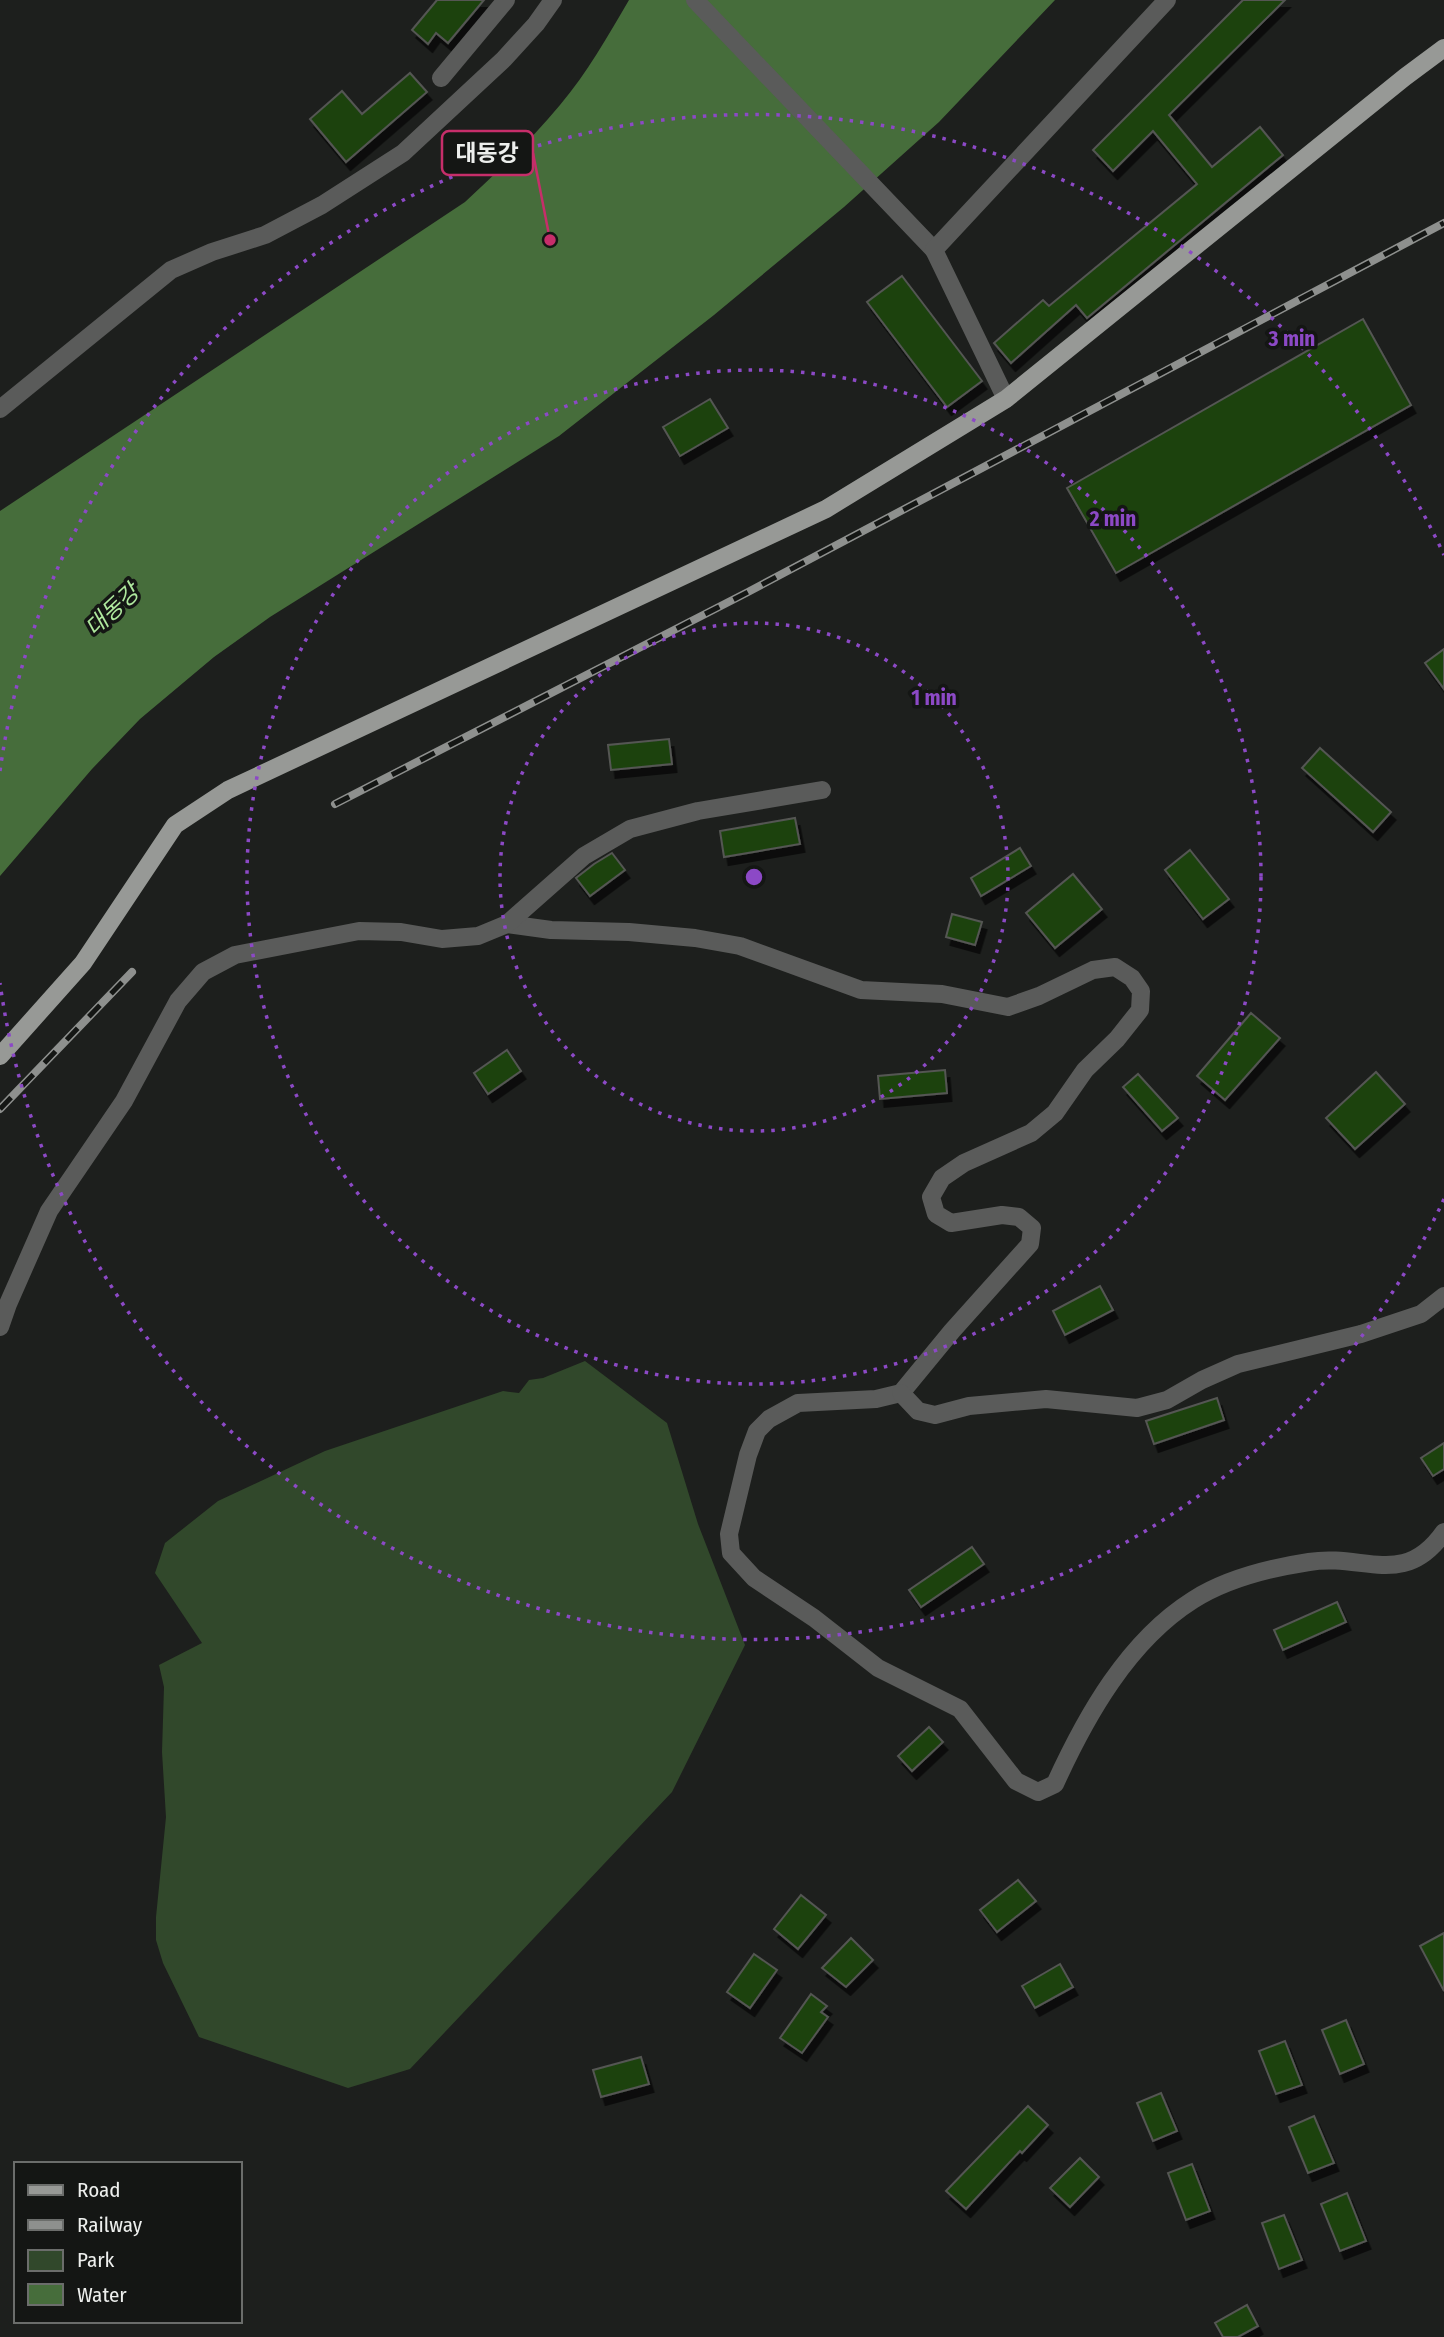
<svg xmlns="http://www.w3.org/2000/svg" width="1444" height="2337" viewBox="0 0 1444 2337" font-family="'Fira Sans Condensed','Noto Sans KR',sans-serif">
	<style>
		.green { fill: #31482b }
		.water { fill: #466d3b }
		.building { fill: #1d4211; stroke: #545653; stroke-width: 2; filter: url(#shadow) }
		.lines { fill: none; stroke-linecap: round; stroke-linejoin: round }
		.minor { stroke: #5a5b5a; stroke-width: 18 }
		.major { stroke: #979996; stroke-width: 18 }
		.rail-casing { stroke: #8e908e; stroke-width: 8 }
		.rail { stroke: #141614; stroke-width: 5; stroke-dasharray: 16; stroke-linecap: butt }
		.ring { fill: none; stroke: #8c49c6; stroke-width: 3.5; stroke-dasharray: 3.5 7 }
		.labels { text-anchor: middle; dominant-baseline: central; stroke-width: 7; stroke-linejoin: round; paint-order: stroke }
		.water-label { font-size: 23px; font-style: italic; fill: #afe99e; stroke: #141614 }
		.centre { fill: #8c49c6; stroke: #141614; stroke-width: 3.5 }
		.ring-label { font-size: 21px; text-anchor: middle; font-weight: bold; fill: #8c49c6; stroke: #141614; stroke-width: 7; stroke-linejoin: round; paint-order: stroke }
		.leader { fill: none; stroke: #c62e6a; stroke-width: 2.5 }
		.callout-dot { fill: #c62e6a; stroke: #141614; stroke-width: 2.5 }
		.callout { fill: #141614; stroke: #c62e6a; stroke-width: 2.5 }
		.callout-label { font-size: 23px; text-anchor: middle; font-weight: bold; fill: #edefed }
	</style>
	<defs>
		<filter id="shadow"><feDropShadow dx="4.5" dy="8" stdDeviation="0" flood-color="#0009"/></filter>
	</defs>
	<rect width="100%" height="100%" fill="#1d1f1d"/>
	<polygon class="green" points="585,1361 667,1423 698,1524 745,1645 672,1792 410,2069 348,2088 199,2037 163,1963 156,1940 156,1917 166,1817 162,1752 164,1687 159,1665 202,1643 155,1573 165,1543 218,1501 325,1451 503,1391 519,1393 529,1380 543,1378"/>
	<path class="water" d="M629,0H1055L939,122L844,207L714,315L559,436L270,617L214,657L140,719L92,769L0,876V511L465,202C498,171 531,140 560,105C587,73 608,36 629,0Z"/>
	<g class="building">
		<polygon points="437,0 484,0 448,43 436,33 428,44 412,30"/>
		<polygon points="1243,0 1285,0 1169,115 1212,167 1260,127 1283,155 1087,318 1076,305 1011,363 994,343 1043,300 1049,306 1197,184 1153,131 1113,171 1093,150"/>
		<polygon points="410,73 427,92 346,162 310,119 342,91 362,114"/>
		<polygon points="902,276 982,381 947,407 867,302"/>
		<polygon points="1363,319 1411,405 1116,573 1067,488"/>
		<polygon points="710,399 728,428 680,456 663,427"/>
		<polygon points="1444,649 1444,689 1425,663"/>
		<polygon points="669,739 672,764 611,770 608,745"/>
		<polygon points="1320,748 1391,812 1373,832 1302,768"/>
		<polygon points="795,818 800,844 724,857 720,831"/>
		<polygon points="1020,848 1031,866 981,896 971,878"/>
		<polygon points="1190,850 1229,899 1203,919 1165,870"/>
		<polygon points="612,853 625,870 590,896 576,878 594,864"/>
		<polygon points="1073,874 1102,909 1055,948 1026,913"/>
		<polygon points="952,914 982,922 975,945 946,937"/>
		<polygon points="1251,1013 1280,1038 1225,1100 1197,1076"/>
		<polygon points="507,1050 521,1071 488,1094 474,1073"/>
		<polygon points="945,1070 947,1093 880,1099 878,1076"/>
		<polygon points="1376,1072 1405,1104 1355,1149 1326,1118"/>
		<polygon points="1138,1074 1178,1118 1162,1131 1123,1087"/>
		<polygon points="1100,1286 1113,1310 1065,1335 1053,1311"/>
		<polygon points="1217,1398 1224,1420 1154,1444 1146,1421"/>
		<polygon points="1444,1443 1444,1469 1433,1476 1421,1458"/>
		<polygon points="972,1547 984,1564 921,1607 909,1590"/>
		<polygon points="1337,1602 1346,1622 1283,1650 1274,1630"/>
		<polygon points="929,1727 943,1742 912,1771 898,1756"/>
		<polygon points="1018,1880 1036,1901 997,1932 980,1910"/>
		<polygon points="801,1895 826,1915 798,1949 774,1929"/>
		<polygon points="1444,1933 1444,1991 1420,1946"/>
		<polygon points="851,1938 873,1960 846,1987 822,1968"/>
		<polygon points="754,1954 777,1970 750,2008 727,1992"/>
		<polygon points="1060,1964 1073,1987 1035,2008 1022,1986"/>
		<polygon points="811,1994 827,2006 821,2012 828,2017 802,2053 780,2038"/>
		<polygon points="1346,2020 1364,2064 1340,2074 1322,2030"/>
		<polygon points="1285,2041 1302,2085 1276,2094 1259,2051"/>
		<polygon points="641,2057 649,2084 601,2097 593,2070"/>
		<polygon points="1161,2093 1177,2131 1153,2141 1137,2103"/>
		<polygon points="1028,2106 1048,2125 1022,2153 1020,2151 966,2209 946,2191"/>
		<polygon points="1314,2116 1334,2163 1308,2173 1289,2127"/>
		<polygon points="1080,2158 1099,2177 1070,2207 1050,2188"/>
		<polygon points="1192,2164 1210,2211 1186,2220 1168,2173"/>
		<polygon points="1347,2193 1366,2241 1340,2251 1321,2204"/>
		<polygon points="1284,2215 1302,2260 1279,2269 1262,2223"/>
		<polygon points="1247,2305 1258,2326 1238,2337 1223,2337 1215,2323"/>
	</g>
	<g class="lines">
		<g class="minor">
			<polyline points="695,0 934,250"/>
			<polyline points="441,78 506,0"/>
			<polyline points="1006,399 934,250 1167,0"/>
			<polyline points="0,409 171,270 212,252 265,235 322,205 403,153 504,59 536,24 553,0"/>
			<path d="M507,924L551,930L629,932L695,938L740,946L861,990L942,994L1008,1007L1039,996L1093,970L1115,967L1132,978L1141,991L1140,1010L1117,1039L1085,1070L1055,1113L1031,1133L964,1163L942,1178L931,1197L936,1214L951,1223L1002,1215L1019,1217L1032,1228L1030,1244L952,1331L901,1393L876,1399L798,1403L769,1419L757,1431L748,1455L729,1534L731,1553L754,1578L814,1618L878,1668L960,1709L1016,1781L1038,1792L1055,1784C1086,1716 1128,1641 1193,1600C1226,1579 1270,1568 1309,1562C1364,1553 1404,1589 1444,1532"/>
			<polyline points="0,1327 8,1304 49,1211 124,1101 178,1001 203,972 235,955 359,931 401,932 442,939 478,936 507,924 584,856 630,829 698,811 822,790"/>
			<polyline points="901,1393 918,1411 935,1415 969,1406 1046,1399 1137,1408 1167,1400 1202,1380 1238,1364 1361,1334 1421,1314 1444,1296"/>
		</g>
		<polyline class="major" points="0,1056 83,963 175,825 228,790 826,509 1006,399 1405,77 1444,48"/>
		<g class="rail-casing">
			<g id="rail">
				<polyline points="335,804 748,592 1444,223"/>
				<polyline points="0,1109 132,972"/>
			</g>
		</g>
		<use href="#rail" class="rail"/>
	</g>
	<g class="ring">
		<circle cx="754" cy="877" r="254"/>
		<circle cx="754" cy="877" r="507"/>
		<path d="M1444 1199A761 761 0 0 1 0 983M0 771A761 761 0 0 1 1444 555"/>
	</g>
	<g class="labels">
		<g class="water-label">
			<text transform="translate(112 610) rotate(-43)">대동강</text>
		</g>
	</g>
	<circle cx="754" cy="877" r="10" class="centre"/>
	<g class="ring-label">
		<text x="1292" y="346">3 min</text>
		<text x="1113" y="526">2 min</text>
		<text x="934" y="705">1 min</text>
	</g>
	<path class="leader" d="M550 240L533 153"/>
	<circle class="callout-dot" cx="550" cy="240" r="7"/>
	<rect class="callout" x="442" y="131" width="91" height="44" rx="7"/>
	<g class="callout-label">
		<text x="487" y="161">대동강</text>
	</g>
	<rect x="14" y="2162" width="228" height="161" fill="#141614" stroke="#6b6d6b" stroke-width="2"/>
	<rect x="28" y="2185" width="35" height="10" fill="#979996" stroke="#6b6d6b" stroke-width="2"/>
	<text x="77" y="2197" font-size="21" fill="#edefed">Road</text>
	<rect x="28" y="2220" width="35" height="10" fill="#8e908e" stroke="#6b6d6b" stroke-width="2"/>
	<text x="77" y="2232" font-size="21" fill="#edefed">Railway</text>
	<rect x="28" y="2250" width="35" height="21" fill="#31482b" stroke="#6b6d6b" stroke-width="2"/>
	<text x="77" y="2267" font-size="21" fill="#edefed">Park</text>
	<rect x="28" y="2284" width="35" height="21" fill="#466d3b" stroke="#6b6d6b" stroke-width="2"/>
	<text x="77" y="2302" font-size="21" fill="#edefed">Water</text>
</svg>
